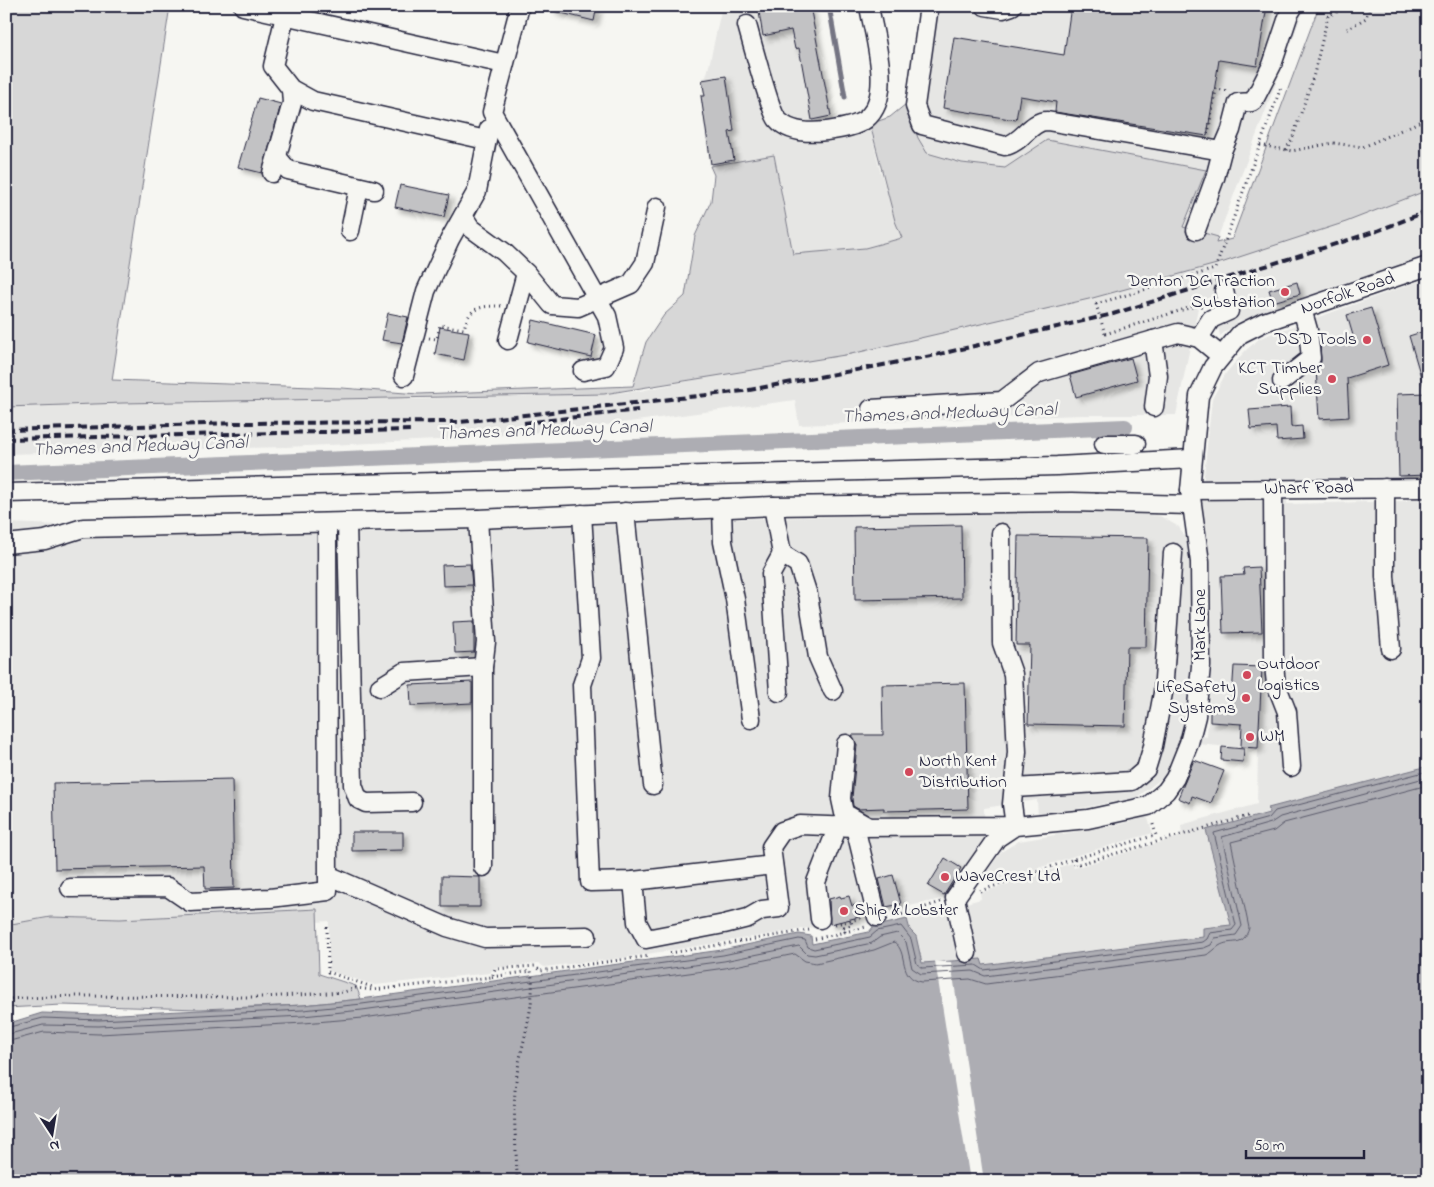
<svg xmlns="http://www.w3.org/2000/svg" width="1434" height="1187" viewBox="0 0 1434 1187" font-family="'Indie Flower',sans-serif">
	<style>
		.built { fill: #e6e6e4; fill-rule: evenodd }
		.green { fill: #d7d7d7; stroke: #7c7c89 }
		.water { fill: #adadb3; stroke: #757583 }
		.pier { fill: #f6f6f2 }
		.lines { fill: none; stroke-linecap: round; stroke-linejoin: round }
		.shore { stroke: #5a5a6b; stroke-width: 1 }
		.stream { stroke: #757583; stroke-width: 5 }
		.canal { stroke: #adadb3; stroke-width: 16 }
		.building { fill: #c2c2c4; stroke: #22223b; filter: url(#shadow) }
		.minor-casing { stroke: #22223b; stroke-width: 21 }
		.path { stroke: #22223b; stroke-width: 3; stroke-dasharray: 1 4; stroke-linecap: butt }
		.minor { stroke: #f6f6f2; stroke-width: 18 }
		.rail { stroke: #22223b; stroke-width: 4; stroke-dasharray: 8 4; stroke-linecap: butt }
		.path-bridge { stroke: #22223b; stroke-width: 3; stroke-dasharray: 1 4; stroke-linecap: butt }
		.poi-dot { fill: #d1495b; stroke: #f6f6f2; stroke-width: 2 }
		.labels { text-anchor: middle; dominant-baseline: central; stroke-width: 5; stroke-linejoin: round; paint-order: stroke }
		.poi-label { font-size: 18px; fill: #22223b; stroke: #f6f6f2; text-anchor: start }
		.street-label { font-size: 18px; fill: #22223b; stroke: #f6f6f2 }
		.water-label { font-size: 19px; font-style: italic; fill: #535365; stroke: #f6f6f2 }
	</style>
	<defs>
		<filter id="shadow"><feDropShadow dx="4.5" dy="4.5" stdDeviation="2.5" flood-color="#0004"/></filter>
	</defs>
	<rect width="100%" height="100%" fill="#f6f6f2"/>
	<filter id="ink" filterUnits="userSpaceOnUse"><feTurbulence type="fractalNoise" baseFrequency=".02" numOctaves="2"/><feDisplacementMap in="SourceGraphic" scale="10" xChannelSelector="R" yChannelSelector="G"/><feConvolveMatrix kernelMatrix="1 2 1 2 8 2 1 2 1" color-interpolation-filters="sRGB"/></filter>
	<g filter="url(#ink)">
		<g class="built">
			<polygon points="722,6 811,6 836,137 870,124 879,167 903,238 865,248 793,254 774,155 710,166 700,95 703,94 702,78 706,77 709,66"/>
			<polygon points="919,6 1305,6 1218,237 1182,227 1205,170 1048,140 1005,168 962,163 927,153 918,138 906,104"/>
			<polygon points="1428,179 1428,255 1367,280 1239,321 1220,336 1213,305 1199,303 1176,415 1083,415 799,425 795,400 584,428 459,439 285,447 6,454 6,403 342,396 418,399 600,394 640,391 956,325"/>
			<path d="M1428,278V766L1268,808L1269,812L1206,830L1231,925L1203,928V937L983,965L981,959L922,963L916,936L910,930L907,919L981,899L980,893L1072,863L1074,868L1182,836L1181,825L1257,804L1258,750L1199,744L1202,736L1207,737L1210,687L1201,503L1212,399L1226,373L1245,351L1260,338ZM1406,480L1407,501L1287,504V486Z"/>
			<polygon points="1099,511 1160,516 1179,527 1193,552 1197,662 1187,725 1170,772 1136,798 1038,816 1037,800 984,808 985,845 946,898 815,927 622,958 544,967 539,963 494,968 490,973 375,985 329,971 329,921 317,922 316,909 120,919 50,917 6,925 6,523 277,533 972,512"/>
			<polygon points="1147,816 1153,833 1074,856 992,884 989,869 1001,852 1019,841 1121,824"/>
		</g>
		<g class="green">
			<polygon points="6,6 170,6 112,380 342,388 418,394 633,386 646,342 664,315 685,296 695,236 711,201 714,175 710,166 774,155 793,254 865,248 902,238 895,221 870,124 890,117 906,104 918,138 927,153 962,163 1005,168 1047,140 1206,170 1183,227 1218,237 1216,243 1232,239 1319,6 1428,6 1428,190 1346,222 1224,262 1089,299 851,354 604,394 123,403 6,407"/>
			<polygon points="317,909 319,974 356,986 361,999 303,1005 200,1009 62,1005 6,1008 6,925 50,917 120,919"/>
		</g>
		<polygon class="water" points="1428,766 1428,1181 6,1181 6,1024 42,1013 99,1015 303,1005 361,999 722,950 799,934 811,936 812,944 869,932 873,927 907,919 910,930 916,936 922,963 981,959 983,965 1203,937 1203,928 1231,925 1206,830 1269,813 1268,808"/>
		<polygon class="pier" points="935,961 951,962 984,1181 970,1181"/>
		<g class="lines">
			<g class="shore">
				<polyline points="6,1028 43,1018 99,1020 303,1010 362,1004 723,955 799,939 805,940 808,947 814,949 870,937 877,931 901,926 911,939 917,964 922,968 976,965 984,970 1203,942 1207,939 1210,933 1232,930 1236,925 1214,833 1269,818 1275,811 1428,771"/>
				<polyline points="6,1035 43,1025 99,1026 303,1016 362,1010 724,961 799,946 807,954 815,955 872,943 880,937 897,933 906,942 912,968 921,974 973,971 985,976 1204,948 1211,945 1215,938 1236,935 1242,926 1222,837 1271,823 1280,817 1428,777"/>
				<path d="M6,1042L44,1032L99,1034L304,1023L363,1018L725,968L795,954L805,961L816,963L874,950L894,942C909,952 897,978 922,982L970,979L986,984L1206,955C1212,953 1214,949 1219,946C1231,938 1243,949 1249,928L1231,842L1274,831L1284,823L1428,785"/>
			</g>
			<g class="stream">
				<polyline points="829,6 845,97"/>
				<polyline points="6,66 6,72"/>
				<polyline points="6,169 6,174"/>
			</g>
			<polyline class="canal" points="6,473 1125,427"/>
		</g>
		<g class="building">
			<polygon points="553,6 597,6 594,21 553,11"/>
			<polygon points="758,6 810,6 831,116 812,120 799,48 795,49 791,30 763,36"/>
			<polygon points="1071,6 1267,6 1257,66 1219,60 1207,136 1055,112 1056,102 1020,96 1016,120 943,108 954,37 1064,55"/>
			<polygon points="726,76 734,131 729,132 734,160 711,164 701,96 705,96 702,80"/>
			<polygon points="258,98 281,104 262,173 238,167"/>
			<polygon points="400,185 449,195 444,217 395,207"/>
			<polygon points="1297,282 1300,294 1273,302 1269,290"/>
			<polygon points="1371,308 1388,365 1347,378 1349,417 1319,419 1316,368 1321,362 1320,341 1354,339 1347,315"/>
			<polygon points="388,313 408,317 402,343 382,340"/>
			<polygon points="533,320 596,335 591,357 528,342"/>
			<polygon points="440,327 469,332 464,360 435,354"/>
			<polygon points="1428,330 1428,386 1424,387 1409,336"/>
			<polygon points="1131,358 1137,380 1076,397 1070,375"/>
			<polygon points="1428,393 1428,475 1399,476 1397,394"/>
			<polygon points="1290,407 1291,427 1302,426 1303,439 1277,441 1276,427 1251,429 1249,410"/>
			<polygon points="961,525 962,598 855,600 854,527"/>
			<polygon points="1018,536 1148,538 1146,647 1127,647 1125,726 1028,724 1030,645 1016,645"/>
			<polygon points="470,564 472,585 443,586 442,565"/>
			<polygon points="1259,567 1262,632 1223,633 1221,576 1244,575 1243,568"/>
			<polygon points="474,621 474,652 455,653 453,622"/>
			<polygon points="1234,666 1262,667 1258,748 1241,747 1242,724 1210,722 1210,710 1231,711"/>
			<polygon points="472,682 472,703 411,706 410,685"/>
			<polygon points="965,683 968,809 884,811 884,808 858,809 853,806 852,798 857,745 852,735 883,735 882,685"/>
			<polygon points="1222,747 1244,749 1243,762 1221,760"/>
			<polygon points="1194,760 1224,771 1211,803 1192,796 1190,803 1178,798"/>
			<polygon points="232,779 234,888 205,889 204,866 55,869 53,783"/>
			<polygon points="352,832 403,832 403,850 352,851"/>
			<polygon points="945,858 961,868 944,895 928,886"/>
			<polygon points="893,875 901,904 886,907 879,879"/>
			<polygon points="442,876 480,877 480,907 442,907"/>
			<polygon points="840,896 841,898 849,896 852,906 860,904 863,916 830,924 829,899"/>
		</g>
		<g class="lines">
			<g class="minor-casing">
				<g id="minor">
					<polyline points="243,6 504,64"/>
					<polyline points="520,6 492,112 607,316 614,348 606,366 583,371"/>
					<path d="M929,6L915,106L922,125L1005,146C1022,143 1030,121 1047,121L1222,151L1231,130L1238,103L1252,102L1254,100L1272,65L1289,14L1294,6"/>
					<polyline points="985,6 1003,9 1012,6"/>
					<polyline points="285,16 273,66 291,89 313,101 486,140"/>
					<path d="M747,25C751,39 770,111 777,119C789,133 809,133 826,131C839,129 856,127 866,119C894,96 874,37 869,6"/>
					<polyline points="277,157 288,170 374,190"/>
					<polyline points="272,173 292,103 291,89"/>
					<polyline points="463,216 471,228 504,252 526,273 508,340"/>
					<polyline points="1196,230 1215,178 1222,151"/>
					<polyline points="350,231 359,187"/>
					<polyline points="526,273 552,305 578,307 631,284 645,263 657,207"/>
					<polyline points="1199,338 1211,319 1229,311 1224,291"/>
					<polyline points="1153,340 1158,376 1154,407"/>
					<polyline points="404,376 426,291 450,239 477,191 489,129"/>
					<polyline points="1282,381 1311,358 1308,330 1302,309"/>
					<polyline points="871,409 1002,401 1039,373 1178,333 1199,338 1221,356"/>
					<polyline points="1104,444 1136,444"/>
					<polyline points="1385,488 1385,576 1391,649"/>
					<polyline points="1190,490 1428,488"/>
					<polyline points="1273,490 1274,665 1276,684 1287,712 1291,767"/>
					<polyline points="6,493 1057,466 1192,459"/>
					<polyline points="773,506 782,554 798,564 808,595 818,657 833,691"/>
					<polyline points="722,508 723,542 735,599 751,719"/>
					<polyline points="625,512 653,785"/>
					<polyline points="582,514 591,658 582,685 590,882 633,881 773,865"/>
					<polyline points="478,519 486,642 483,667 483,867"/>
					<polyline points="347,522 353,785 358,799 366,803 412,802"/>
					<polyline points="6,544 45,540 83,528 478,519 773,506 1072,502 1191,505"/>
					<polyline points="380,687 404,672 483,667"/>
					<polyline points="779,692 771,574 782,554"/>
					<polyline points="846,744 841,799 844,813 867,826"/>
					<polyline points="1014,788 1132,781 1146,769 1153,746 1163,693 1173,553"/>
					<polyline points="328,875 447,927 485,938 587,936"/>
					<polyline points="633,881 637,922 646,939 724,924 748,918 762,910 779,908 771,847 782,831 800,825 855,827"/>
					<polyline points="70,888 168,887 190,902 270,898 328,891 327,523"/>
					<polyline points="877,917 855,827 1015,826 1012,804 1017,752 1013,674 1002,643 1001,533"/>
					<polyline points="820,919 816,882 838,826"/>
					<polyline points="967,953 955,898 997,838 1015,826 1088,819 1148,806 1166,791 1175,778 1189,743 1196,716 1201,666 1200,562 1190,490 1199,396 1213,367 1240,334 1264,322 1428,266"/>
				</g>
			</g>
			<g class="path">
				<polyline points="1347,29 1366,18 1369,7"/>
				<polyline points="1208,134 1216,89 1229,91"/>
				<polyline points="1260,145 1292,151 1333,143 1363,147 1428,118"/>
				<polyline points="1286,150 1293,137 1314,74 1328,16 1341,10 1373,6"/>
				<polyline points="1096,304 1215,269 1281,87"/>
				<polyline points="1105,334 1195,306 1203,306"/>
				<path d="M429,338L437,339L440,325L464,329C469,306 481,306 502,306"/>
				<polyline points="1074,859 1075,865 1248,816"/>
				<polyline points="980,891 1074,859 1156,835 1152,821"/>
				<polyline points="892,916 905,914 941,902"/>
				<polyline points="835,924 863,918"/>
				<polyline points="327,927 328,972 372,987 371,989"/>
				<polyline points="845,932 844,927 852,925 851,921"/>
				<polyline points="815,939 866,927"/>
				<polyline points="670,953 809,930"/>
				<path d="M492,977L531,971C537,1004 520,1047 516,1081C512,1109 517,1152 517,1181"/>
				<polyline points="6,999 72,996 264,997 344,992 356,988 373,990 492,977 495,969 535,966 540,971 649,956"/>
			</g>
			<use href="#minor" class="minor"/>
			<g class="rail">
				<polyline points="524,423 638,410"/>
				<polyline points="6,430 238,423 460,422 744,391 931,356 1113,314 1377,231 1428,211"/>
				<polyline points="6,439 411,430"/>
			</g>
			<polyline class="path-bridge" points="1096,304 1105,334"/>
		</g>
	</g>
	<g class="poi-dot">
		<circle cx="1285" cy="292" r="5"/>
		<circle cx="1367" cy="340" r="5"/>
		<circle cx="1332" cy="379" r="5"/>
		<circle cx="1247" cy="675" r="5"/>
		<circle cx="1246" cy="698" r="5"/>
		<circle cx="1250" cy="737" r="5"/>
		<circle cx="909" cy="772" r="5"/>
		<circle cx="945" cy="877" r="5"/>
		<circle cx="844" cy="911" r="5"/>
	</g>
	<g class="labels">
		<g class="poi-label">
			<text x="1275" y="282" text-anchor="end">Denton DC Traction<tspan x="1275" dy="21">Substation</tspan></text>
			<text x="1357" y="340" text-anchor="end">DSD Tools</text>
			<text x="1322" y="369" text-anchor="end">KCT Timber<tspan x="1322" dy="21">Supplies</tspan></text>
			<text x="1257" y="665">Outdoor<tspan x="1257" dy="21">Logistics</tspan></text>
			<text x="1236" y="688" text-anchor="end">LifeSafety<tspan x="1236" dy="21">Systems</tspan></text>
			<text x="1260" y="737">WM</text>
			<text x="919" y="762">North Kent<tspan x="919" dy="21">Distribution</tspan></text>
			<text x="955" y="877">WaveCrest Ltd</text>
			<text x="854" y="911">Ship &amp; Lobster</text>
		</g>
		<g class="street-label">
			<text transform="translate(1348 294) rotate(-19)">Norfolk Road</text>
			<text transform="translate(1309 489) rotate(-1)">Wharf Road</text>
			<text transform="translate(1201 625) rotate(-90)">Mark Lane</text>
		</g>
		<g class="water-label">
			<text transform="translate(949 414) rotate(-2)">Thames and Medway Canal</text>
			<text transform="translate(544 431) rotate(-2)">Thames and Medway Canal</text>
			<text transform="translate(140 447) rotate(-2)">Thames and Medway Canal</text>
		</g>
	</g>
	<rect width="1434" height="1187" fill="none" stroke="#f6f6f2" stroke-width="25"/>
	<rect x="12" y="12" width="1409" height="1162" fill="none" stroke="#22223b" stroke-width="2" filter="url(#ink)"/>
	<g transform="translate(52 1134) rotate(168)" stroke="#f6f6f2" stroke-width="4" paint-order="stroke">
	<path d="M0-4L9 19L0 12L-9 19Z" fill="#22223b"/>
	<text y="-8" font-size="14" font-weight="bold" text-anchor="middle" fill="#22223b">N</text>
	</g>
	<path d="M1246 1150v8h118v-8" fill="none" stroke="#22223b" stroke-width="2.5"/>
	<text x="1254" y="1150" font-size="15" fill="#22223b" stroke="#f6f6f2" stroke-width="4" paint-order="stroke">50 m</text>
</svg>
